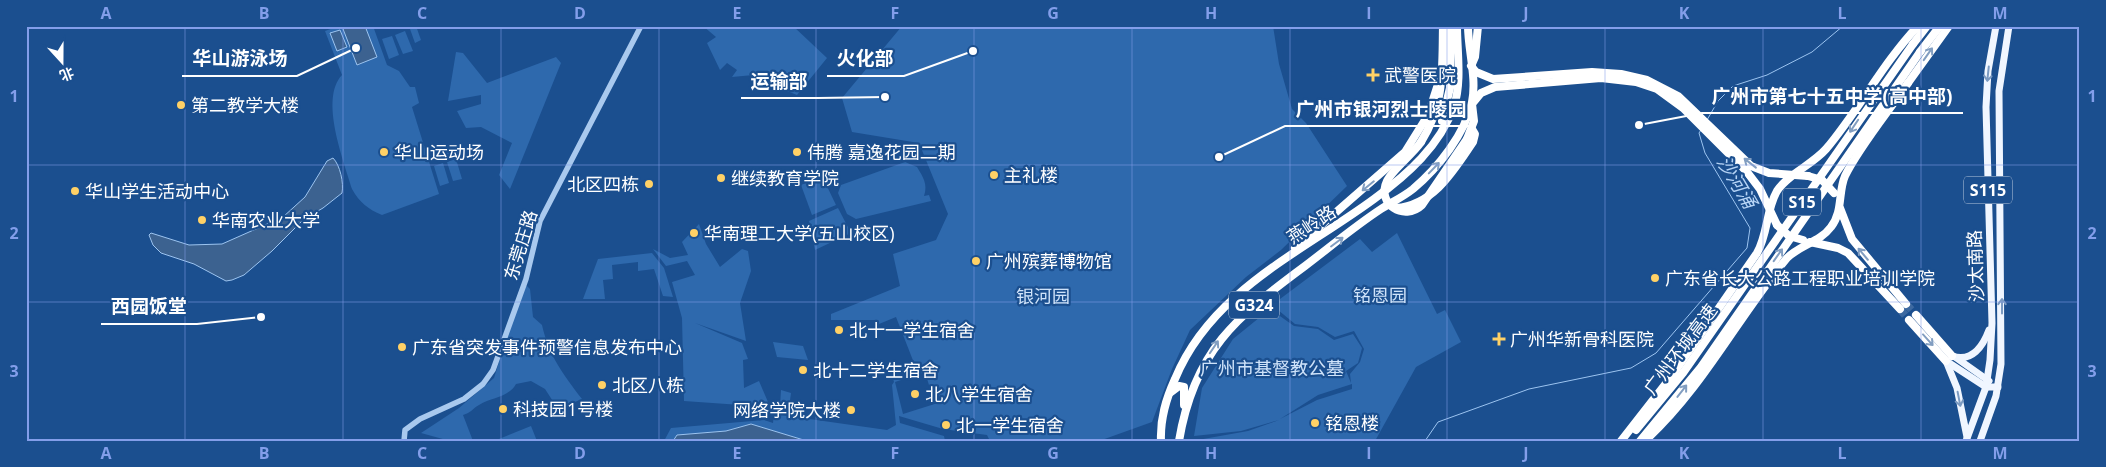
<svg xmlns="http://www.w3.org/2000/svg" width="2106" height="467" viewBox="0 0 2106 467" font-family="'Open Sans','Noto Sans SC',sans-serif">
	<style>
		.green { fill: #2e69ad; fill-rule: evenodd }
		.water { fill: #3c6290; stroke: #9cc4f0 }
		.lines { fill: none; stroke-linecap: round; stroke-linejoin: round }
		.stream { stroke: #9cc4f0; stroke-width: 1 }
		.highway-tunnel { stroke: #3d69a0; stroke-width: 8; stroke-dasharray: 8 4; stroke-linecap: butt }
		.minor { stroke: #a9c9ee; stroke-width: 5.5 }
		.major { stroke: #f0f6ff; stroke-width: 7 }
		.highway { stroke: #fff; stroke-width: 8 }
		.highway-bridge { stroke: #fff; stroke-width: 8 }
		.oneway { stroke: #829ec1 }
		.oneway2 { stroke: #7b9ac1 }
		.grid { fill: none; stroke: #839eea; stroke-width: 1; stroke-opacity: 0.55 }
		.poi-dot { fill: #ffd166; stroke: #1b4f8f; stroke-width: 2 }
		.labels { text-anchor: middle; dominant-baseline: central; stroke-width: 4.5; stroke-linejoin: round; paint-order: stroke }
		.shield { fill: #1b4f8f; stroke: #bbcadd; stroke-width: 1 }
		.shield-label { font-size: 16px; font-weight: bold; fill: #fff }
		.poi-label { font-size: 18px; fill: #fff; stroke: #1b4f8f; text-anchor: start }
		.street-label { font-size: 18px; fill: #fff; stroke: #1b4f8f }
		.park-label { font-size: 18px; fill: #cfe3fa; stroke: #1b4f8f }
		.water-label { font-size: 19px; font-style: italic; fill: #b5d3f5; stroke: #1b4f8f }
		.leader { fill: none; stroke: #fff; stroke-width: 2 }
		.callout-dot { fill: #fff; stroke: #1b4f8f; stroke-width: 2 }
		.callout-label { font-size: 19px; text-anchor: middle; font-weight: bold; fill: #fff; stroke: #1b4f8f; stroke-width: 4.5; stroke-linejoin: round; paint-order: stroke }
		.neatline { fill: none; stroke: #839eea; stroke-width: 2 }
		.grid-label { font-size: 16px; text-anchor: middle; font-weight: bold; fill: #839eea }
	</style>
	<rect width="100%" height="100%" fill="#1b4f8f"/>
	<g class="green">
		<path d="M339,26H373L387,65L399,71L410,87H415L419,103L412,107L439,194L382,215C368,209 360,203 352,189C344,161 319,99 342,75L325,31Z"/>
		<polygon points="416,26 421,40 415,43 410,29"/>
		<polygon points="703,26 793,26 827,58 797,95 772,85 765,74 732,77 737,70 727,63 720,70 707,43 716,37"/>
		<path d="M902,26H1273L1279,64L1292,109L1306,123L1347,186L1281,250L1246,277L1190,330L1172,369L1152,422L1099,441H990L987,435L943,429L899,416L900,423L944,436L945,441H807L751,424L726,431L677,435L673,441H664L671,428L764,420L773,423L774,414L887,430L896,425L892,385L894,382L891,371L914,363L896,317L879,324L876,320H831V314L900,286L893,254L936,240L948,214L919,143L852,132L842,98ZM925,372L932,395L938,393L941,402L903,414L895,382Z"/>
		<polygon points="405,31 413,51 403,54 395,35"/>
		<polygon points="392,36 399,55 389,59 382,39"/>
		<polygon points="456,52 463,53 487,83 556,57 561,63 510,189 499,175 512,143 481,127 466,128 457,111 481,104 481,95 448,101"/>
		<polygon points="450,145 453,154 433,160 430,150"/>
		<polygon points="456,159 462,179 453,181 447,162"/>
		<path d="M905,162L917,167C923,177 928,184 924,196L929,195L931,201L856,219L847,214L838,193L841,185Z"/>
		<polygon points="443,163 449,183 440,186 434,166"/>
		<polygon points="822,176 836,205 812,215 801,185"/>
		<polygon points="838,208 851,233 815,250 809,221"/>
		<polygon points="699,224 706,244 720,267 742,249 748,251 751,271 740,303 746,341 695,323 742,343 748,359 743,360 744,388 759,381 768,402 755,406 684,401 682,318 672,282 695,275 687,261 666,266 653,249 670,258 688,255 682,242"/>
		<path d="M1397,233L1437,314L1445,310L1461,342L1416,367L1375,441H1192L1248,431L1279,420L1241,431L1194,436L1202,388L1233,339L1270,309L1294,326L1318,329L1334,340L1353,334L1362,348L1358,363L1346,371L1351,383L1350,374L1360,362L1364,349L1354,331L1335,337L1318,327L1295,324L1272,305L1360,239L1372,252ZM1352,384V389L1317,400L1280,419L1318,395Z"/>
		<polygon points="652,253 664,268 673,297 663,296 654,269 638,271 638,262 612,265 613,279 603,280 605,299 583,299 598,259"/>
		<path d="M524,283L530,289L533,317L542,325C549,356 563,374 582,399L558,409L545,389L531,381L516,384C508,398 492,397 479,405C473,408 471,413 463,415L473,441H450L421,433L459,408L494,378Z"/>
		<polygon points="773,342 803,346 808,360 777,357"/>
		<polygon points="781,390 791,393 789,408 780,407"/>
		<polygon points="531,426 537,441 494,441"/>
	</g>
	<g class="water">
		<polygon points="350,26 365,26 377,57 357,65 343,29"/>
		<polygon points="340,30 347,47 337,51 330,33"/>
		<path d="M333,158C340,165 344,183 342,193L323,208L304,219L272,251L244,275L232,280L226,281L194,264L161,253L153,245L149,235L151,233L189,245L222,244L283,217L305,197L327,161Z"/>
		<polygon points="751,424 807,441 673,441 677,435 726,431"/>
	</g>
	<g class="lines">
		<g class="stream">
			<polyline points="1707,120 1718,101 1733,86 1767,75 1812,52 1843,26"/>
			<polyline points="1425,441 1438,422 1529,389 1631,368 1656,353 1747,248 1750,228 1705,153 1699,133 1701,130"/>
		</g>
		<g class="highway-tunnel">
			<polyline points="1906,304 1916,315"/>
			<polyline points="1900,309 1909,320"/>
		</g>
		<polyline class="minor" points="404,441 405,430 420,419 464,399 483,384 493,370 526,279 540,221 641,26"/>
		<g class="major">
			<path d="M1952,356C1972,363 1983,346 1989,330"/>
			<polyline points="1955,357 1989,381"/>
			<polyline points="1946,361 1957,388 1967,437"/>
			<polyline points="1946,361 1986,387 1998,387"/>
			<polyline points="1966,441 1986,387 1990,360 1992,323 1986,107 1988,71 1996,26"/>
			<polyline points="1980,441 1996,396 2001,364 1999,91 2009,26"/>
		</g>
		<g class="highway">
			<polyline points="1472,64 1475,57 1478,26"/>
			<polyline points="1471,66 1476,72 1493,79 1592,72 1621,74 1647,80 1678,96 1751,166 1769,173 1808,176"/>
			<polyline points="1442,121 1450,88 1450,26"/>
			<polyline points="1467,139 1474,121 1472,104 1481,93 1495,87 1601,78 1636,82 1657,89 1683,108 1747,172 1760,189 1777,225"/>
			<path d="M1421,142C1445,104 1442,69 1443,26"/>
			<path d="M1396,208C1434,205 1454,170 1473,142L1475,134L1472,129"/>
			<polyline points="1840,208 1852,239 1906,304"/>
			<polyline points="1810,242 1838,248 1848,253 1900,309"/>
			<polyline points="1295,248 1405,152 1428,115 1441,75"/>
			<polyline points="1916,315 1952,356"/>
			<polyline points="1909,320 1946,361"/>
			<polyline points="1171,392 1179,386 1184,387 1184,405"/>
			<polyline points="1636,430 1683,373 1913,44"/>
			<path d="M1647,439C1704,386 1738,317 1787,258C1800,245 1820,242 1831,227C1843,212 1838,192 1845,176C1859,147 1889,111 1908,83"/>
			<path d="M1161,441C1160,418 1166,399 1175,379C1211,291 1302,252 1374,199C1407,175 1440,146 1454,106C1462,82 1457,51 1457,26"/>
			<path d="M1179,441C1194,351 1236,317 1305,266C1330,247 1355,226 1381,209C1392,202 1403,197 1413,189C1438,168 1465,134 1472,102C1477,78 1468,50 1468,26"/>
			<path d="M1621,441L1671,377L1757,253C1768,234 1766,210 1777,191C1788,174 1812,165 1826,149C1859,110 1882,64 1918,26"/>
			<polyline points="1640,441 1701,367 1920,52"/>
		</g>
		<g class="highway-bridge">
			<polyline points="1913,44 1927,26"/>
			<polyline points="1920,52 1940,26"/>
			<polyline points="1908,83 1949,26"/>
			<path d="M1421,142C1413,154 1392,170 1387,181C1376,204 1404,222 1422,205L1467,139"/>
			<polyline points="1808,176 1822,180 1834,193"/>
			<polyline points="1777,225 1789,236 1803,240"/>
		</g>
	</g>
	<defs><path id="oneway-shaft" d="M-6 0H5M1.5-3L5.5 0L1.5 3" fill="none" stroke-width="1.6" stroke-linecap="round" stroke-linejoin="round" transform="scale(1.25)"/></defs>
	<g class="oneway">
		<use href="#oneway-shaft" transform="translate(1928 54) rotate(-55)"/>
		<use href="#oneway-shaft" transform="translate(1854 126) rotate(124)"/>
		<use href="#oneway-shaft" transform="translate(1750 163) rotate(-142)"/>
		<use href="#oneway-shaft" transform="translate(1434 168) rotate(-46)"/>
		<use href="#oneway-shaft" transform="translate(1368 186) rotate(141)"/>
		<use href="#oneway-shaft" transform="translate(1337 242) rotate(-37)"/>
		<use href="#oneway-shaft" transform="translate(1863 254) rotate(-130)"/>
		<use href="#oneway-shaft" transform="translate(1778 255) rotate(-55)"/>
		<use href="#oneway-shaft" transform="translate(1928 340) rotate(48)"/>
		<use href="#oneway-shaft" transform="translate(1214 347) rotate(-56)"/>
		<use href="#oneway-shaft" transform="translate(1682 391) rotate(-52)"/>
	</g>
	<g class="oneway2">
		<use href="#oneway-shaft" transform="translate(1988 74) rotate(96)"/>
		<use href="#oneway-shaft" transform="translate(2002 306) rotate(-90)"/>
		<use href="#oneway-shaft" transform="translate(1959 399) rotate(79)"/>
	</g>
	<path class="grid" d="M185,26V441M343,26V441M501,26V441M659,26V441M816,26V441M974,26V441M1132,26V441M1290,26V441M1447,26V441M1605,26V441M1763,26V441M1921,26V441M26,165H2080M26,302H2080"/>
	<g class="poi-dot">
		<path d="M1370.5 67.5h5v5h5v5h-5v5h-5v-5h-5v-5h5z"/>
		<circle cx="181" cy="105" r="5"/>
		<circle cx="384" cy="152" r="5"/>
		<circle cx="797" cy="152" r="5"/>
		<circle cx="994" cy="175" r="5"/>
		<circle cx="721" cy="178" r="5"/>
		<circle cx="649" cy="184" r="5"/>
		<circle cx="75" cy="191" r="5"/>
		<circle cx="202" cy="220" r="5"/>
		<circle cx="694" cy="233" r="5"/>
		<circle cx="976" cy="261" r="5"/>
		<circle cx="1655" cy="278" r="5"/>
		<circle cx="839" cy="330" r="5"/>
		<path d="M1496.5 331.5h5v5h5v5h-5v5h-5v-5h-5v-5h5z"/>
		<circle cx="402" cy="347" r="5"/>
		<circle cx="803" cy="370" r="5"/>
		<circle cx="602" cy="385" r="5"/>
		<circle cx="915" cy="394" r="5"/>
		<circle cx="503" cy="409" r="5"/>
		<circle cx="851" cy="410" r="5"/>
		<circle cx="1315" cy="423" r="5"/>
		<circle cx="946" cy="425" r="5"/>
	</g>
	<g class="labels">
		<g class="shield">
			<rect x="1964" y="176.5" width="48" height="27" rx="4"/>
			<rect x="1783" y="188.5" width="38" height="27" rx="4"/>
			<rect x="1229" y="291.5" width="50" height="27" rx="4"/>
		</g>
		<g class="shield-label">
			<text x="1988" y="190">S115</text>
			<text x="1802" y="202">S15</text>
			<text x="1254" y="305">G324</text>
		</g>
		<g class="poi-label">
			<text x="1384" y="75">武警医院</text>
			<text x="191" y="105">第二教学大楼</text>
			<text x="394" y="152">华山运动场</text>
			<text x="807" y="152">伟腾 嘉逸花园二期</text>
			<text x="1004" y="175">主礼楼</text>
			<text x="731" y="178">继续教育学院</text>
			<text x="639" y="184" text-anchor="end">北区四栋</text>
			<text x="85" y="191">华山学生活动中心</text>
			<text x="212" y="220">华南农业大学</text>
			<text x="704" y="233">华南理工大学(五山校区)</text>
			<text x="986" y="261">广州殡葬博物馆</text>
			<text x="1665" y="278">广东省长大公路工程职业培训学院</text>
			<text x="849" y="330">北十一学生宿舍</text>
			<text x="1510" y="339">广州华新骨科医院</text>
			<text x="412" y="347">广东省突发事件预警信息发布中心</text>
			<text x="813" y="370">北十二学生宿舍</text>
			<text x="612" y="385">北区八栋</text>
			<text x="925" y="394">北八学生宿舍</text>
			<text x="513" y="409">科技园1号楼</text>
			<text x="841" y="410" text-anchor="end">网络学院大楼</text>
			<text x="1325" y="423">铭恩楼</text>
			<text x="956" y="425">北一学生宿舍</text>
		</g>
		<g class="street-label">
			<text transform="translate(1311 224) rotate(-33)">燕岭路</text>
			<text transform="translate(520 245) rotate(-73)">东莞庄路</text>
			<text transform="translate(1975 266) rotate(-92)">沙太南路</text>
			<text transform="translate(1680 349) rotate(-53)">广州环城高速</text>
		</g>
		<g class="park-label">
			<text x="1380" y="295">铭恩园</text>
			<text x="1043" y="296">银河园</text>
			<text x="1272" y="368">广州市基督教公墓</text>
		</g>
		<g class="water-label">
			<text transform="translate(1737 182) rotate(59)">沙河涌</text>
		</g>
	</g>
	<path class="leader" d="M356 48L297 76H182M973 51L904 76H827M885 97L818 98H741M1639 125L1702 113H1963M1219 157L1285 126H1476M261 317L197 324H101"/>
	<g class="callout-dot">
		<circle cx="356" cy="48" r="5"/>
		<circle cx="973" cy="51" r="5"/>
		<circle cx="885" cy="97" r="5"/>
		<circle cx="1639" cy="125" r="5"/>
		<circle cx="1219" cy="157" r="5"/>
		<circle cx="261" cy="317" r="5"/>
	</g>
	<g class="callout-label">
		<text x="240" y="65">华山游泳场</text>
		<text x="865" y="65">火化部</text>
		<text x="779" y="88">运输部</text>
		<text x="1832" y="103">广州市第七十五中学(高中部)</text>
		<text x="1381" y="116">广州市银河烈士陵园</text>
		<text x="149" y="313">西园饭堂</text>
	</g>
	<rect width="2106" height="467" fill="none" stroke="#1b4f8f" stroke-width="55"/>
	<g transform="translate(62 62) rotate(159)" stroke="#1b4f8f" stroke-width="4" paint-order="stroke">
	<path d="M0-4L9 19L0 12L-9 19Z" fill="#ffffff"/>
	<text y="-8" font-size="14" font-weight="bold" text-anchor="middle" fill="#ffffff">北</text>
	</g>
	<rect x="28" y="28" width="2050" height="412" class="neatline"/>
	<g class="grid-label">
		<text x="106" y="19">A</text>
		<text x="264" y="19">B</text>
		<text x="422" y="19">C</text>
		<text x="580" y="19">D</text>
		<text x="737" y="19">E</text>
		<text x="895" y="19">F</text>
		<text x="1053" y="19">G</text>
		<text x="1211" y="19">H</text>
		<text x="1369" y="19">I</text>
		<text x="1526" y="19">J</text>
		<text x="1684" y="19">K</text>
		<text x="1842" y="19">L</text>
		<text x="2000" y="19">M</text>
		<text x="14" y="102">1</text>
		<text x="2092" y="102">1</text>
		<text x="14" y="239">2</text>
		<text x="2092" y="239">2</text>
		<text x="14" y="377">3</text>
		<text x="2092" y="377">3</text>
		<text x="106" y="459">A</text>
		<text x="264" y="459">B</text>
		<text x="422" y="459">C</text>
		<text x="580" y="459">D</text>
		<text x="737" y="459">E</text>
		<text x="895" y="459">F</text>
		<text x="1053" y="459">G</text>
		<text x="1211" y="459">H</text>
		<text x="1369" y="459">I</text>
		<text x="1526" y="459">J</text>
		<text x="1684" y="459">K</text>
		<text x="1842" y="459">L</text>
		<text x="2000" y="459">M</text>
	</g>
</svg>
